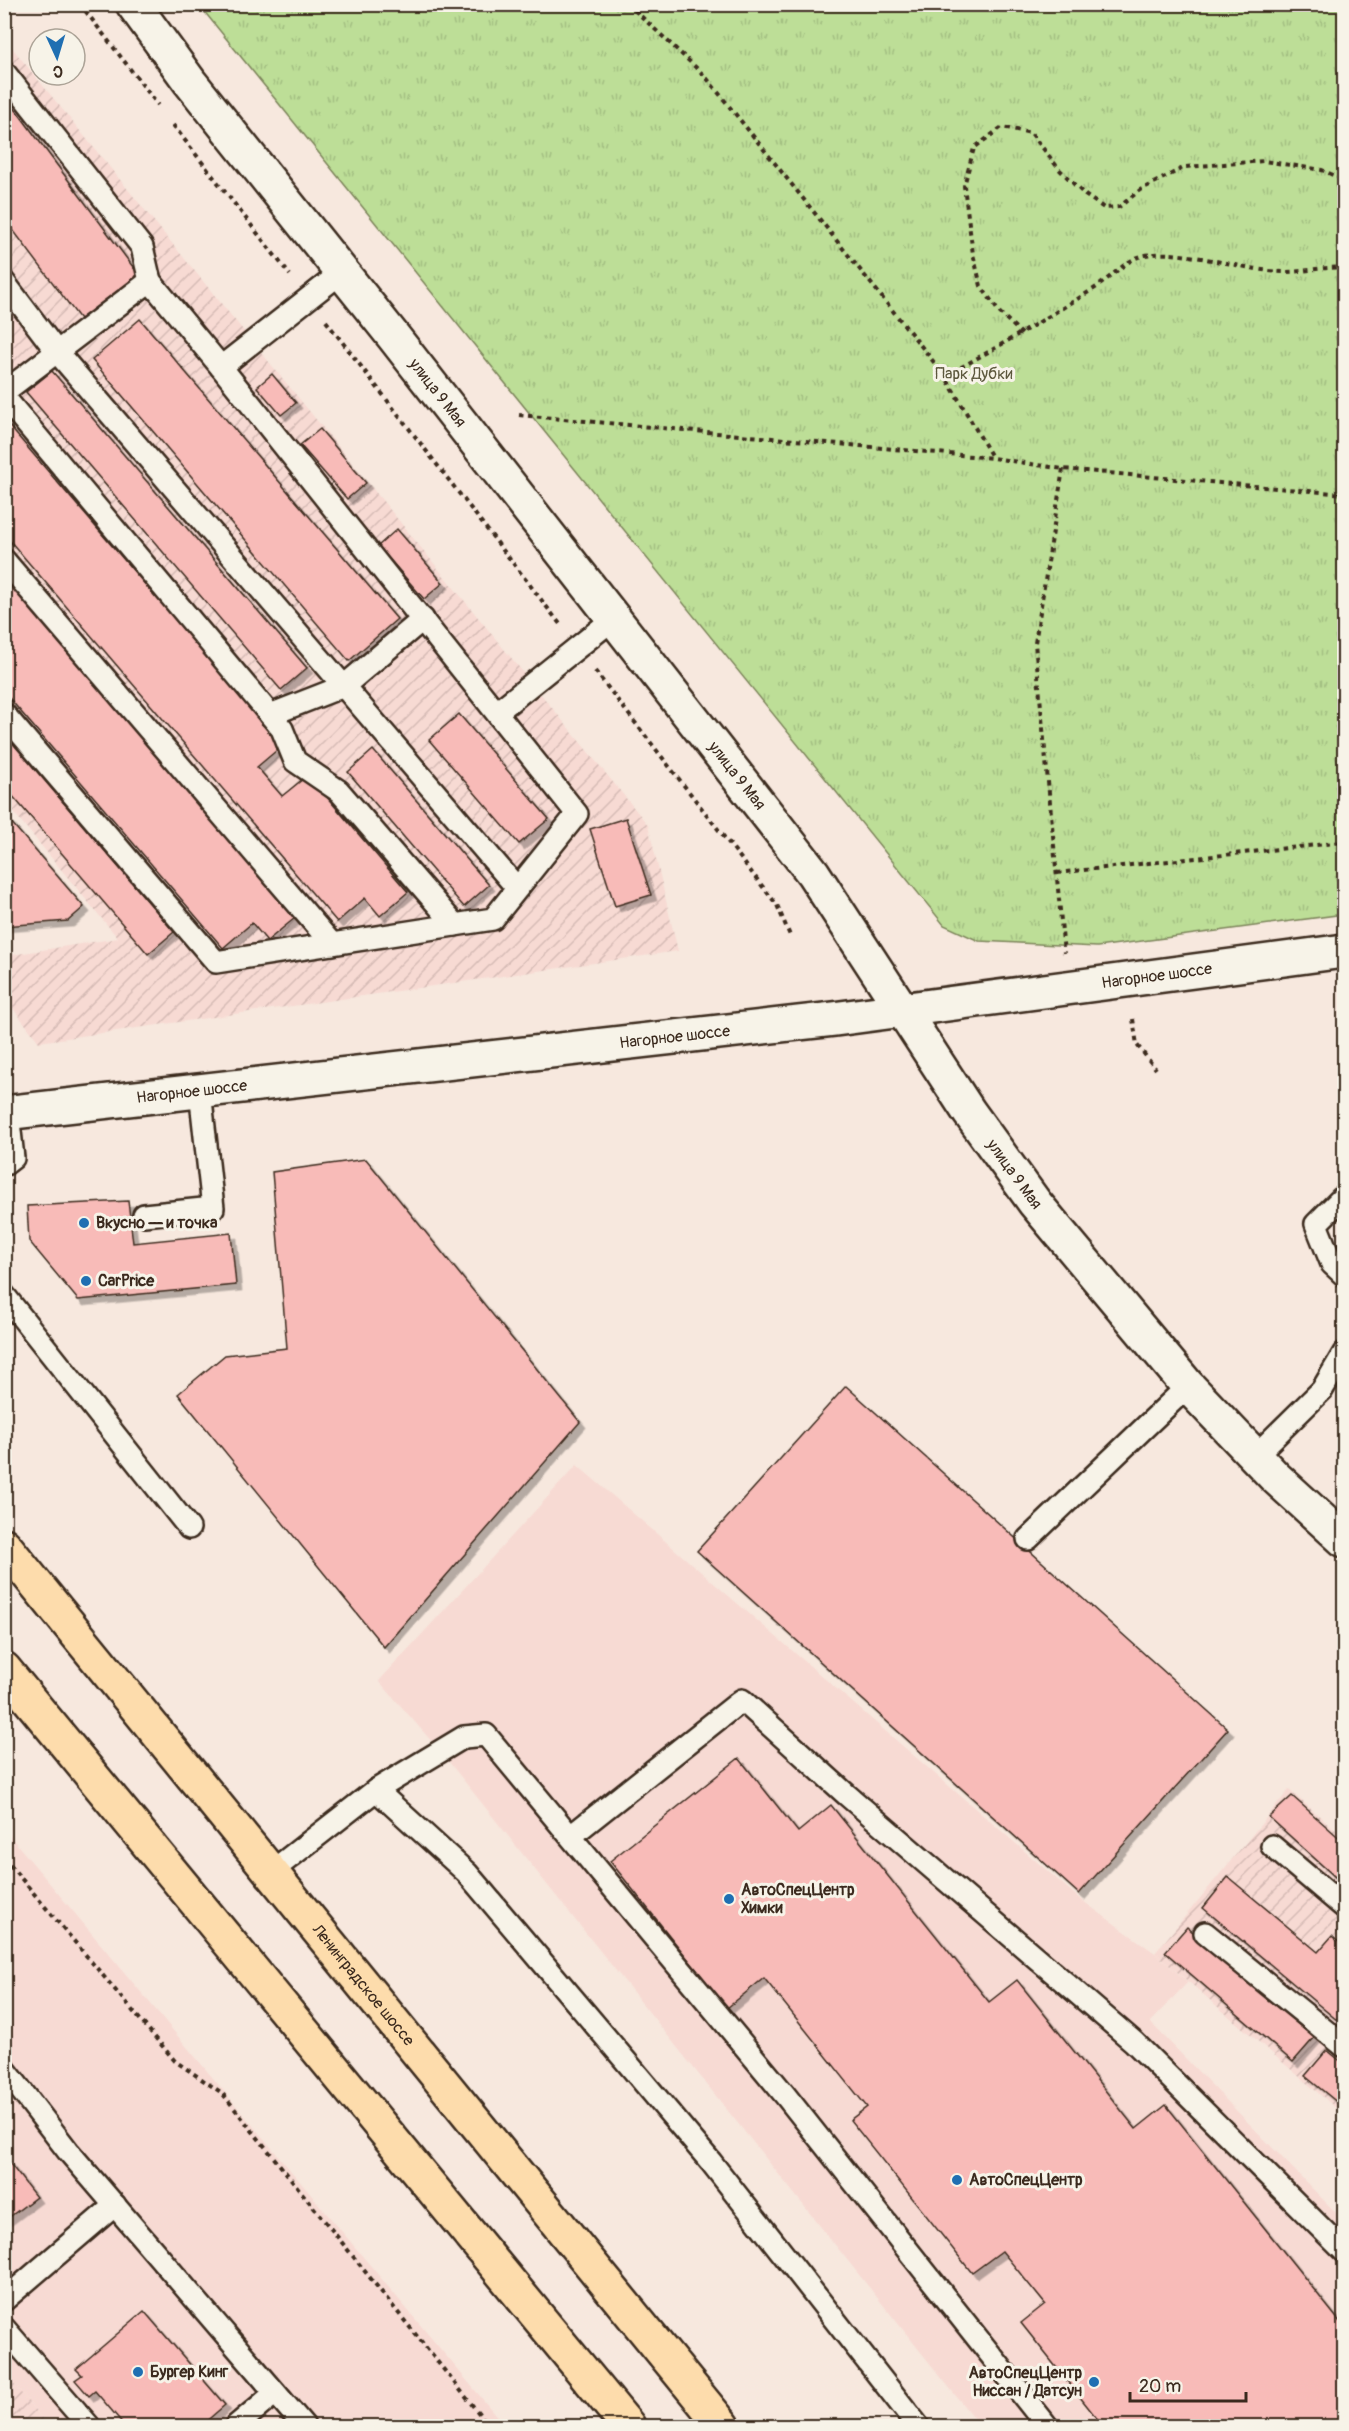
<svg xmlns="http://www.w3.org/2000/svg" width="1349" height="2431" viewBox="0 0 1349 2431" font-family="Pangolin,sans-serif">
	<style>
		.built { fill: #f7dad3 }
		.industrial { fill: url(#industrial-furrows) }
		.grass { fill: url(#grass-tufts); stroke: #7c845a; stroke-width: 1.5 }
		.building { fill: #f8bbb8; stroke: #3b2a1e; stroke-width: 1.5; filter: url(#shadow) }
		.lines { fill: none; stroke-linecap: round; stroke-linejoin: round }
		.lane-casing { stroke: #3b2a1e; stroke-width: 26 }
		.secondary-casing { stroke: #3b2a1e; stroke-width: 38 }
		.highway-casing { stroke: #3b2a1e; stroke-width: 38 }
		.path { stroke: #3b2a1e; stroke-width: 4; stroke-dasharray: 4.5 4.5; stroke-linecap: butt }
		.lane { stroke: #f7f3e8; stroke-width: 21 }
		.secondary { stroke: #f7f3e8; stroke-width: 33 }
		.highway { stroke: #fddcac; stroke-width: 33 }
		.poi-dot { fill: #1f6fb2; stroke: #f7f3e8; stroke-width: 2 }
		.labels { text-anchor: middle; dominant-baseline: central; stroke-width: 6; stroke-linejoin: round; paint-order: stroke }
		.park-label { font-size: 16px; fill: #5c573c; stroke: #f7f3e8 }
		.street-label { font-size: 16px; fill: #3b2a1e; stroke: #f7f3e8 }
		.poi-label { font-size: 16px; font-weight: bold; fill: #3b2a1e; stroke: #f7f3e8; text-anchor: start }
	</style>
	<defs>
		<pattern id="industrial-furrows" width="10" height="10" patternUnits="userSpaceOnUse" patternTransform="scale(1.5)"><rect width="10" height="10" fill="#f7dad3"/><path d="M-1 1l2-2M0 10L10 0M9 11l2-2" fill="none" stroke="#d5bbb5"/></pattern>
		<pattern id="grass-tufts" width="24" height="20" patternUnits="userSpaceOnUse" patternTransform="scale(1.5)"><rect width="24" height="20" fill="#bdde97"/><path d="M3 7l-1-3M5 7V3M7 7l1-3M15 17l-1-3M17 17v-4M19 17l1-3" fill="none" stroke="#a3bf82"/></pattern>
		<filter id="shadow"><feDropShadow dx="5.5" dy="5.5" stdDeviation="0" flood-color="#0004"/></filter>
	</defs>
	<rect width="100%" height="100%" fill="#f7e8de"/>
	<filter id="ink" filterUnits="userSpaceOnUse"><feTurbulence type="fractalNoise" baseFrequency=".0167" numOctaves="2"/><feDisplacementMap in="SourceGraphic" scale="12" xChannelSelector="R" yChannelSelector="G"/><feConvolveMatrix kernelMatrix="1 2 1 2 8 2 1 2 1" color-interpolation-filters="sRGB"/></filter>
	<g filter="url(#ink)">
		<g class="built">
			<polygon points="577,1465 1080,1899 1155,1953 1188,1982 1150,2022 1344,2221 1344,2426 980,2426 441,1752 379,1681"/>
			<polygon points="4,1829 505,2426 48,2426 5,2373"/>
		</g>
		<g class="industrial">
			<polygon points="4,38 648,825 678,951 39,1042 5,998 5,956 118,938 5,802"/>
			<polygon points="1289,1790 1344,1837 1344,2115 1155,1953"/>
			<polygon points="4,2373 5,2373 48,2426 5,2426"/>
		</g>
		<polygon class="grass" points="199,5 1344,5 1344,914 1097,947 979,941 944,925"/>
		<g class="building">
			<polygon points="4,94 139,275 80,319 4,218"/>
			<polygon points="140,319 397,619 349,661 92,360"/>
			<polygon points="52,371 307,668 281,690 26,392"/>
			<polygon points="272,374 296,403 281,415 257,387"/>
			<polygon points="4,420 283,745 257,767 282,796 308,775 408,892 380,916 365,898 337,922 4,534"/>
			<polygon points="320,429 366,483 347,499 300,445"/>
			<polygon points="397,529 443,583 424,599 378,546"/>
			<polygon points="4,578 295,918 267,941 252,923 223,948 4,692"/>
			<polygon points="459,714 549,819 519,844 429,740"/>
			<polygon points="4,733 174,932 148,954 4,786"/>
			<polygon points="373,750 489,885 464,907 348,772"/>
			<polygon points="4,814 84,907 68,921 4,926"/>
			<polygon points="626,818 651,895 615,906 590,829"/>
			<polygon points="366,1159 580,1422 384,1647 178,1394 225,1355 287,1348 272,1172"/>
			<polygon points="128,1201 133,1243 231,1233 236,1285 78,1300 29,1241 27,1206"/>
			<polygon points="846,1386 1228,1729 1079,1894 697,1551"/>
			<polygon points="739,1758 798,1832 831,1805 989,2002 1017,1980 1136,2129 1166,2105 1344,2327 1344,2426 1103,2426 1021,2323 1045,2304 1002,2251 972,2273 850,2120 867,2107 764,1978 727,2008 610,1861"/>
			<polygon points="1292,1796 1344,1842 1344,1885 1269,1817"/>
			<polygon points="1228,1877 1318,1952 1332,1936 1344,1947 1344,2026 1203,1908"/>
			<polygon points="1187,1927 1314,2038 1293,2062 1165,1952"/>
			<polygon points="1327,2050 1344,2064 1344,2108 1305,2076"/>
			<polygon points="4,2156 36,2197 4,2221"/>
			<polygon points="144,2311 225,2405 203,2424 205,2426 125,2426 95,2391 89,2396 75,2380 82,2375 76,2369"/>
		</g>
		<g class="lines">
			<g class="lane-casing">
				<g id="lane">
					<polyline points="4,72 142,247 150,281"/>
					<polyline points="4,282 57,352 517,888"/>
					<polyline points="221,367 342,272"/>
					<polyline points="4,392 150,281 221,367 577,814 493,919 216,962 4,714"/>
					<polyline points="4,397 282,729 295,761 339,791 455,925"/>
					<polyline points="4,560 332,944"/>
					<polyline points="497,712 613,619"/>
					<polyline points="270,715 344,686 423,619"/>
					<polyline points="4,1165 13,1158 8,1113"/>
					<polyline points="1344,1196 1316,1224 1332,1264 1344,1275"/>
					<polyline points="144,1215 213,1208 200,1091"/>
					<polyline points="4,1295 189,1528"/>
					<polyline points="1255,1456 1322,1390 1344,1353"/>
					<polyline points="1028,1539 1188,1386"/>
					<polyline points="376,1790 467,1873 711,2162 918,2426"/>
					<polyline points="571,1836 742,1700 847,1795 1134,2042 1344,2251"/>
					<polyline points="1272,1846 1344,1907"/>
					<polyline points="271,1872 376,1790 464,1737 486,1735 785,2095 1047,2426"/>
					<polyline points="1205,1933 1344,2046"/>
					<polyline points="4,2068 68,2151 304,2426"/>
					<polyline points="4,2300 115,2205"/>
					<polyline points="4,2328 89,2426"/>
					<polyline points="236,2426 275,2393"/>
				</g>
			</g>
			<g class="secondary-casing">
				<g id="secondary">
					<path id="s1" d="M133,4L190,82L393,336L813,873L969,1112L1035,1203L1188,1386L1275,1477L1344,1540"/>
					<path id="s2" d="M4,1113L834,1019L1344,951"/>
				</g>
			</g>
			<g class="highway-casing">
				<g id="highway">
					<path id="s3" d="M4,1545L723,2426"/>
					<polyline points="4,1669 628,2426"/>
				</g>
			</g>
			<g class="path">
				<polyline points="80,4 158,105"/>
				<polyline points="628,4 705,76 945,376 992,457"/>
				<polyline points="173,125 290,275"/>
				<polyline points="326,321 560,624"/>
				<polyline points="1022,334 999,312 981,286 973,254 964,186 974,148 1002,127 1031,133 1059,169 1085,195 1104,208 1119,207 1140,190 1185,167 1264,161 1322,170 1344,180"/>
				<path d="M945,376C995,349 1043,320 1092,290C1106,282 1122,264 1136,258C1171,243 1244,272 1285,272C1305,272 1324,266 1344,268"/>
				<polyline points="519,415 993,458 1063,469 1344,494"/>
				<polyline points="1063,469 1035,643 1064,953"/>
				<polyline points="595,671 777,905 791,938"/>
				<polyline points="1057,873 1344,842"/>
				<polyline points="1133,1019 1137,1045 1156,1069"/>
				<polyline points="4,1858 175,2061 222,2093 489,2426"/>
			</g>
			<use href="#lane" class="lane"/>
			<use href="#secondary" class="secondary"/>
			<use href="#highway" class="highway"/>
		</g>
	</g>
	<g class="poi-dot">
		<circle cx="84" cy="1223" r="6"/>
		<circle cx="86" cy="1281" r="6"/>
		<circle cx="729" cy="1899" r="6"/>
		<circle cx="957" cy="2180" r="6"/>
		<circle cx="138" cy="2372" r="6"/>
		<circle cx="1094" cy="2382" r="6"/>
	</g>
	<g class="labels">
		<g class="park-label">
			<text x="974" y="374">Парк Дубки</text>
		</g>
		<g class="street-label">
			<text stroke="none"><textPath href="#s1" startOffset="494">улица 9 Мая</textPath></text>
			<text stroke="none"><textPath href="#s1" startOffset="980">улица 9 Мая</textPath></text>
			<text stroke="none"><textPath href="#s2" startOffset="1161">Нагорное шоссе</textPath></text>
			<text stroke="none"><textPath href="#s2" startOffset="675">Нагорное шоссе</textPath></text>
			<text stroke="none"><textPath href="#s2" startOffset="189">Нагорное шоссе</textPath></text>
			<text stroke="none"><textPath href="#s1" startOffset="1466">улица 9 Мая</textPath></text>
			<text stroke="none"><textPath href="#s3" startOffset="568">Ленинградское шоссе</textPath></text>
		</g>
		<g class="poi-label">
			<text x="96" y="1223">Вкусно — и точка</text>
			<text x="98" y="1281">CarPrice</text>
			<text x="741" y="1890">АвтоСпецЦентр<tspan x="741" dy="18">Химки</tspan></text>
			<text x="969" y="2180">АвтоСпецЦентр</text>
			<text x="150" y="2372">Бургер Кинг</text>
			<text x="1082" y="2373" text-anchor="end">АвтоСпецЦентр<tspan x="1082" dy="18">Ниссан / Датсун</tspan></text>
		</g>
	</g>
	<rect width="1349" height="2431" fill="none" stroke="#f7f3e8" stroke-width="24"/>
	<rect x="12" y="12" width="1325" height="2407" fill="none" stroke="#3b2a1e" stroke-width="2" filter="url(#ink)"/>
	<g transform="translate(57 57) rotate(176)"><circle r="28" fill="#f7f3e8" stroke="#aca397" stroke-width="1.5"/>
	<path d="M0-4.5L10 22L0 15L-10 22Z" fill="#1f6fb2"/>
	<text y="-9" font-size="16" font-weight="bold" text-anchor="middle" fill="#3b2a1e">С</text>
	</g>
	<path d="M1130 2392v9h116v-9" fill="none" stroke="#3b2a1e" stroke-width="3"/>
	<text x="1139" y="2392" font-size="18" fill="#3b2a1e" stroke="#f7f3e8" stroke-width="4.5" paint-order="stroke">20 m</text>
</svg>
